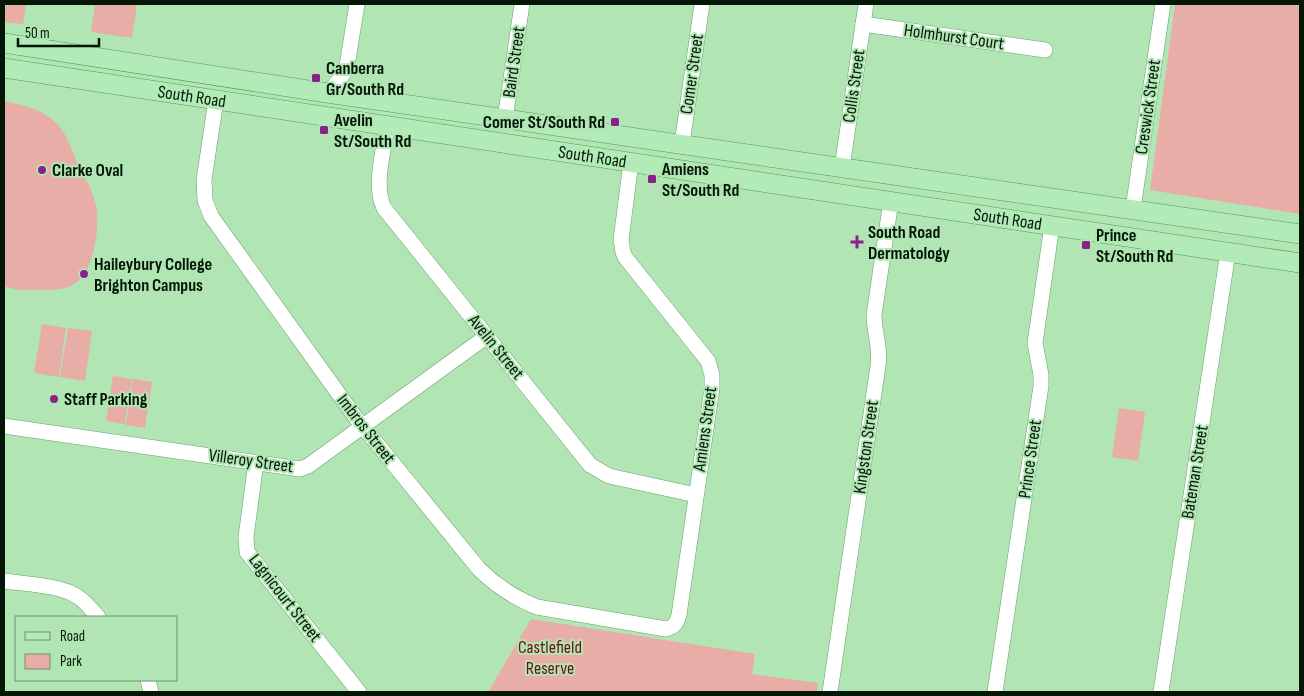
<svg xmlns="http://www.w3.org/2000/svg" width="1304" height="696" viewBox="0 0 1304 696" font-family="'Sofia Sans Condensed',sans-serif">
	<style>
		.green { fill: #e7ada6 }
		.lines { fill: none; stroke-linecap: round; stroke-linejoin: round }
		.minor-casing { stroke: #6c9e6f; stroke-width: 16 }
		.major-casing { stroke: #53985a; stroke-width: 20 }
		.minor { stroke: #fff; stroke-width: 15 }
		.major { stroke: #b2ebb7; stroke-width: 19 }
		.poi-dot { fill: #86228a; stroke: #b1e6b4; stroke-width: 2 }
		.labels { text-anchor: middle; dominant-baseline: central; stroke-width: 4; stroke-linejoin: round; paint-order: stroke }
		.street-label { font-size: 18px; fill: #041706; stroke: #b1e6b4 }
		.poi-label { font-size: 18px; font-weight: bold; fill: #041706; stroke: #b1e6b4; text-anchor: start }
		.park-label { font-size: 18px; fill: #700f12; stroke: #b1e6b4 }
	</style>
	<rect width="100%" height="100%" fill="#b1e6b4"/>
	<g class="green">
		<polygon points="4,4 26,4 23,24 4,22"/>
		<polygon points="95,4 137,4 132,38 91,32"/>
		<polygon points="1175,4 1300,4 1300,214 1150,190"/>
		<path d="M4,101C22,105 43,109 56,123C66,132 71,148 76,160C82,171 92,190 95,201C101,223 95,266 78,281C68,290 54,290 42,290C29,290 15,291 4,286Z"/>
		<polygon points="42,324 66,328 59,377 34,373"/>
		<polygon points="68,328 92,331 85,381 60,377"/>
		<polygon points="113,376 132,379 125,424 106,421"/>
		<polygon points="133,379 152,382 145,428 126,425"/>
		<polygon points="1119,408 1145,412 1138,461 1112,457"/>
		<polygon points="531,619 755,654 752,674 818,683 817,692 488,692"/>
	</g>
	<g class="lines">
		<g class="minor-casing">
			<g id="minor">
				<polyline points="863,24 1045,50"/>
				<path d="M327,93C336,85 342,78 347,66L357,4"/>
				<path d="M216,100L204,180L205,200L211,216L356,418L479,569C496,586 515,598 537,607L666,629C675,627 677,622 679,615L712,388V375L708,361L625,257L623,252L621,240L631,162"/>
				<polyline points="505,119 522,4"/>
				<path d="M387,126C384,150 373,186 384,208L590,465L609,476L696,495"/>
				<polyline points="682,144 702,4"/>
				<polyline points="842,168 866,4"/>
				<polyline points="1133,209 1163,4"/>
				<polyline points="4,426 300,469 308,466 487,336"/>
				<polyline points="256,462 246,537 247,552 359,692"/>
				<path d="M4,581C24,584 62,585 78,597C86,602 92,610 98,617"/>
				<polyline points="148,680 151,692"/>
				<path d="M830,692L878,366C881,347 874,333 874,315L891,201"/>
				<polyline points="995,692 1041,386 1041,375 1035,343 1052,225"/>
				<polyline points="1161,692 1228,252"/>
			</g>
		</g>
		<g class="major-casing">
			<g id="major">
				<polyline points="4,43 327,93 1300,234"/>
				<path id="s1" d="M4,68L1300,263"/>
			</g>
		</g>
		<use href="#minor" class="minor"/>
		<use href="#major" class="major"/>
	</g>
	<g class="poi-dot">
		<rect x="311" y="73" width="10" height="10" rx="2.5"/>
		<rect x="610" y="117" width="10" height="10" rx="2.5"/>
		<rect x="319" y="125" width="10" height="10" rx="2.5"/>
		<circle cx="42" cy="170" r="5"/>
		<rect x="647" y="174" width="10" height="10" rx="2.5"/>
		<path d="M854.5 234.5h5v5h5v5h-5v5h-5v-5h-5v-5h5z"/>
		<rect x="1081" y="240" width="10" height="10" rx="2.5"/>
		<circle cx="84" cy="274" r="5"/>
		<circle cx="54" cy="399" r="5"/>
	</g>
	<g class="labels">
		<g class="street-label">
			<text transform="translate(954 37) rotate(8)">Holmhurst Court</text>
			<text transform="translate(514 62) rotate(-82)">Baird Street</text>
			<text transform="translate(692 74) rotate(-82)">Comer Street</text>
			<text transform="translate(854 86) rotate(-82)">Collis Street</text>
			<text stroke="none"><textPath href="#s1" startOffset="190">South Road</textPath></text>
			<text transform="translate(1148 107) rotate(-82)">Creswick Street</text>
			<text stroke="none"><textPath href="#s1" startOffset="595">South Road</textPath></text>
			<text stroke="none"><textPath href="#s1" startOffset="1015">South Road</textPath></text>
			<text transform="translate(496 347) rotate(51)">Avelin Street</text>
			<text transform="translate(366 429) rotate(52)">Imbros Street</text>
			<text transform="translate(705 429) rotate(-82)">Amiens Street</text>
			<text transform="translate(866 447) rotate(-82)">Kingston Street</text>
			<text transform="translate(1030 459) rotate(-82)">Prince Street</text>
			<text transform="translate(251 461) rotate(8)">Villeroy Street</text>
			<text transform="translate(1195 472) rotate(-81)">Bateman Street</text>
			<text transform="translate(285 598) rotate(52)">Lagnicourt Street</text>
		</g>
		<g class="poi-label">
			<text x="326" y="68">Canberra<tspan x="326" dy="21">Gr/South Rd</tspan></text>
			<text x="334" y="120">Avelin<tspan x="334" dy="21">St/South Rd</tspan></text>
			<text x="605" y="122" text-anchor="end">Comer St/South Rd</text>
			<text x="662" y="169">Amiens<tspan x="662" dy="21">St/South Rd</tspan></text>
			<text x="52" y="170">Clarke Oval</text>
			<text x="868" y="232">South Road<tspan x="868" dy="21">Dermatology</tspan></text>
			<text x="1096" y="235">Prince<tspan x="1096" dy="21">St/South Rd</tspan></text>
			<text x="94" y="264">Haileybury College<tspan x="94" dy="21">Brighton Campus</tspan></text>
			<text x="64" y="399">Staff Parking</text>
		</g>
		<g class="park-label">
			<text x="550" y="647">Castlefield<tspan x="550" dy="21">Reserve</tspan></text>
		</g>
	</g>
	<rect width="1304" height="696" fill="none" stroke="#041706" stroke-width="10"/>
	<rect x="15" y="616" width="162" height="65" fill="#b1e6b4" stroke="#6c936e"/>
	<rect x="25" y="632" width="25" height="8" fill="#b2ebb7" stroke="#6c936e"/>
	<text x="60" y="641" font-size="15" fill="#041706">Road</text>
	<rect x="25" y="654" width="25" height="15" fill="#e7ada6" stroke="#6c936e"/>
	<text x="60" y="666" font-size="15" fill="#041706">Park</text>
	<path d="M18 38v8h81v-8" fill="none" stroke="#041706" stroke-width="2.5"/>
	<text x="25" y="38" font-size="15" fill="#041706" stroke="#b1e6b4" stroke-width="4" paint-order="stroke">50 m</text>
</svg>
